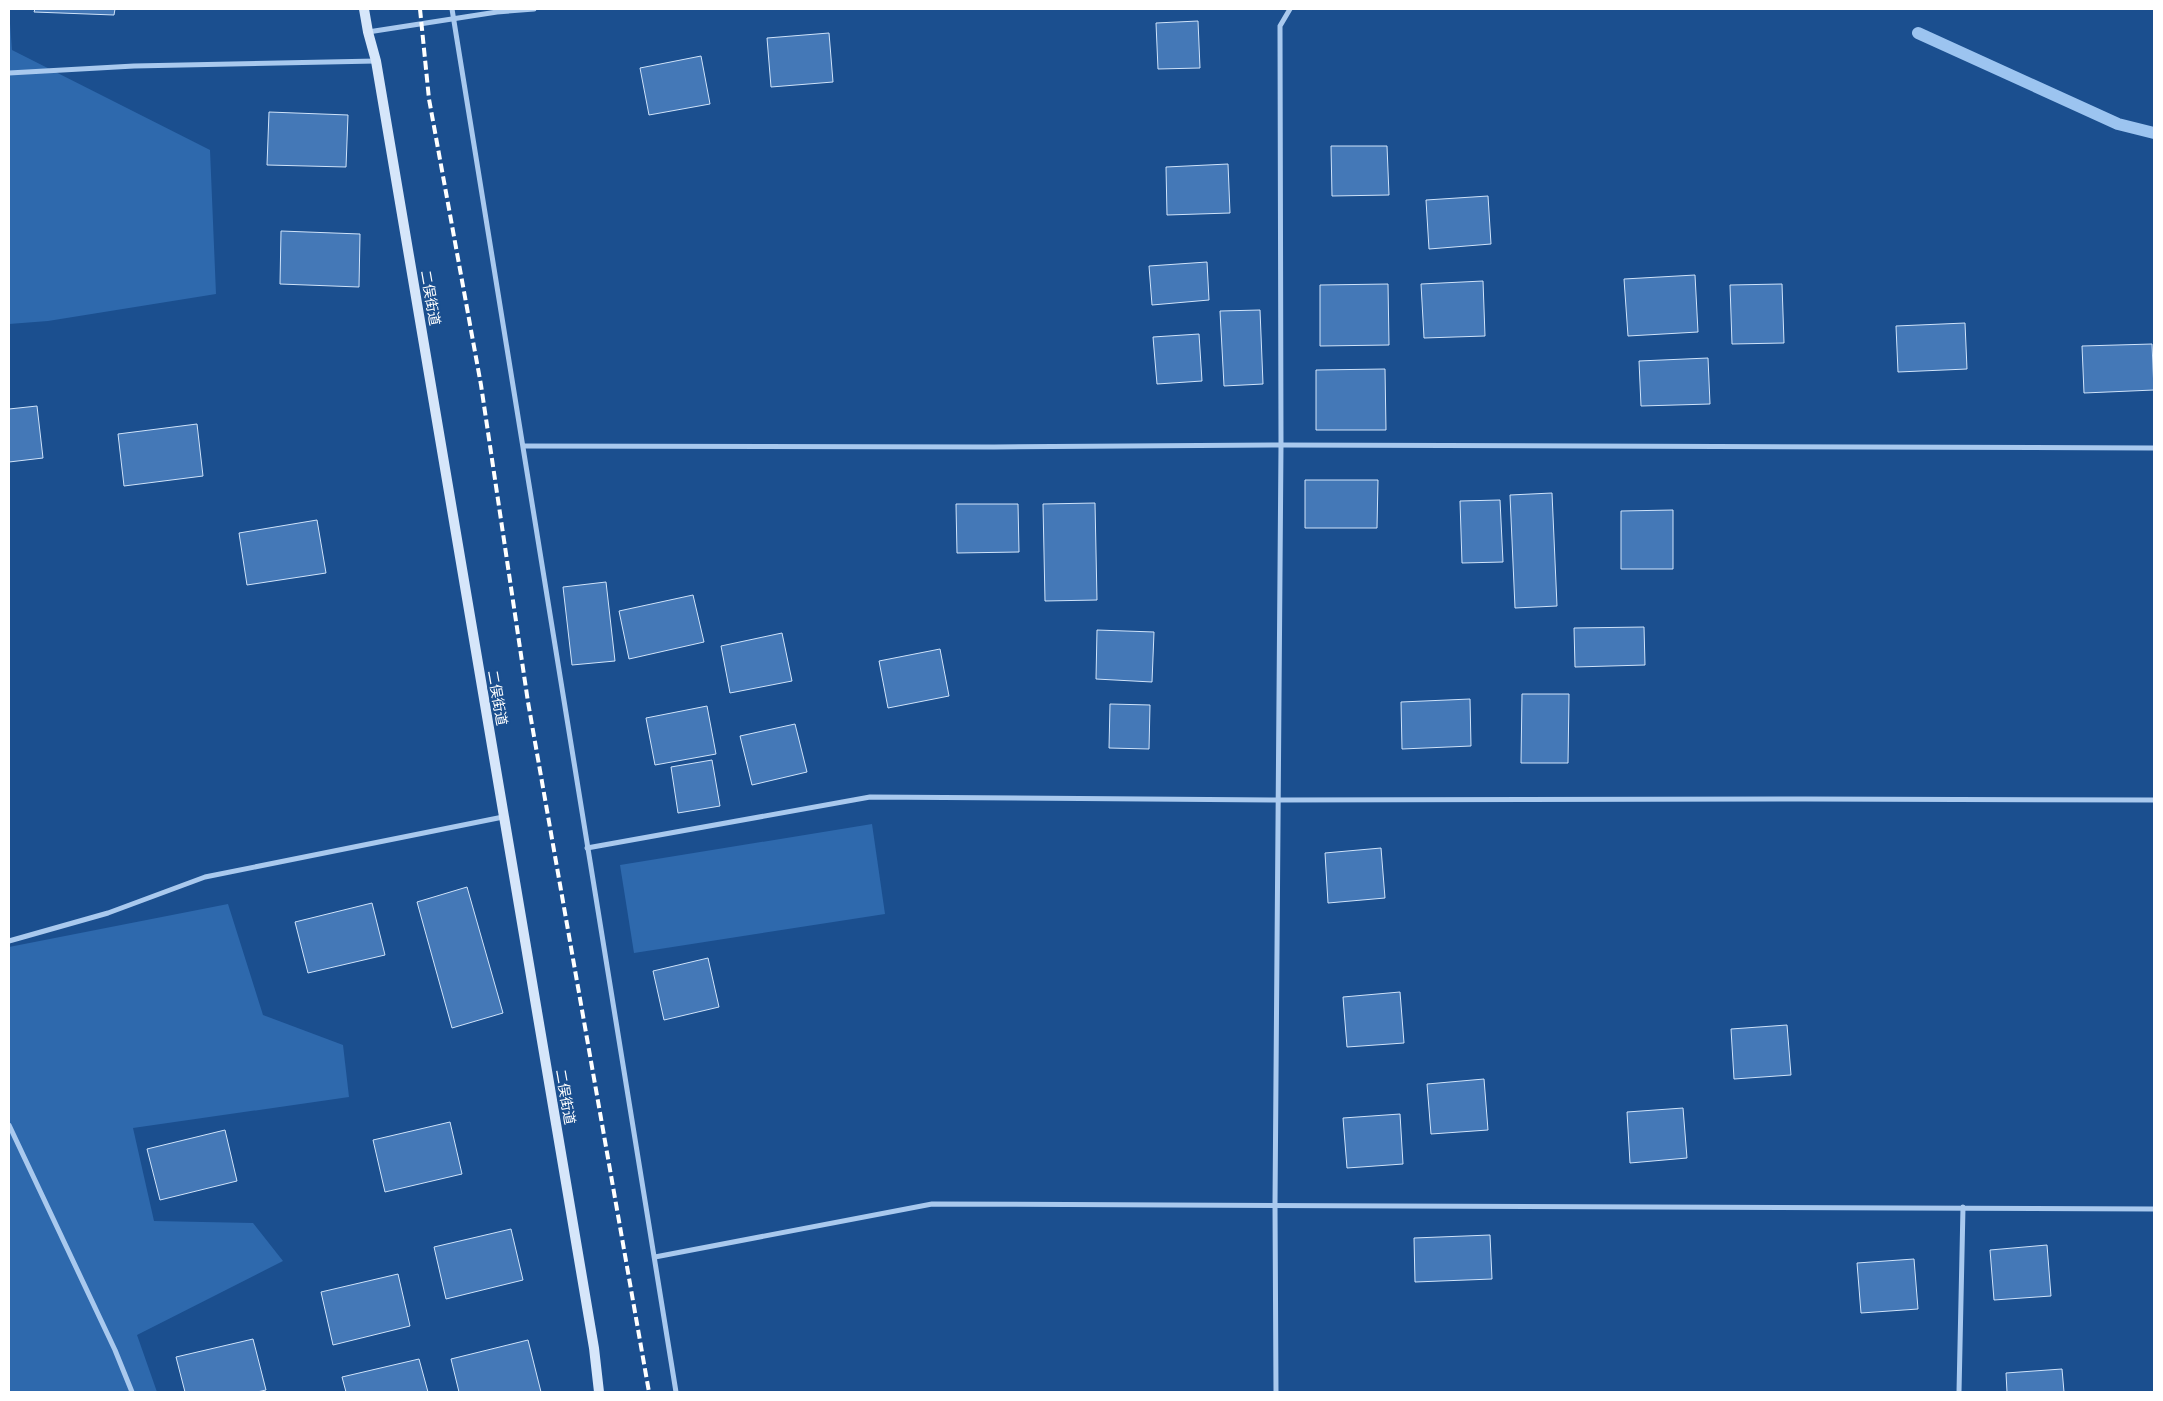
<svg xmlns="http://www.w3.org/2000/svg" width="2163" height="1401" viewBox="0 0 2163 1401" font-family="'Nunito Sans','Noto Sans JP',sans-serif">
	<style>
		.green { fill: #2e69ad }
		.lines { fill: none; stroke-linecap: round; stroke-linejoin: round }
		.stream { stroke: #9cc4f0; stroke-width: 12 }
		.building { fill: #4478b7; stroke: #cfe3fa }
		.street { stroke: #a9c9ee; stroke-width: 5 }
		.secondary { stroke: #d6e6fa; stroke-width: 10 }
		.rail { stroke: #fff; stroke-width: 4; stroke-dasharray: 9 4; stroke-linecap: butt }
		.labels { text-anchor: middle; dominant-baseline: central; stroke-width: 4.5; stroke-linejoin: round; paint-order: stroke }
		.street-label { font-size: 14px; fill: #fff; stroke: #1b4f8f }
	</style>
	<rect width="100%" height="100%" fill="#1b4f8f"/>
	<g class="green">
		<polygon points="9,10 12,50 210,150 216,294 48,321 9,324"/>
		<polygon points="872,824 885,914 634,953 620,865"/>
		<polygon points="228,904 263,1015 343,1045 349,1097 133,1128 154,1221 253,1223 283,1261 137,1335 157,1392 9,1392 9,947"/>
	</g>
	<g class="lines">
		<polyline class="stream" points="1918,33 2118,124 2154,133"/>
	</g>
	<g class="building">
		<polygon points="35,9 115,9 114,15 34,12"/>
		<polygon points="1198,21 1200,68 1158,69 1156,23"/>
		<polygon points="829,33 833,82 771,87 767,38"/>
		<polygon points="701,56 710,104 649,115 640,68"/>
		<polygon points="269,112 348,115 346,167 267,165"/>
		<polygon points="1331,146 1387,146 1389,195 1332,196"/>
		<polygon points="1228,164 1230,213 1167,215 1166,167"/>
		<polygon points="1488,196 1491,244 1429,249 1426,200"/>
		<polygon points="281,231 360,234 359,287 280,284"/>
		<polygon points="1207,262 1209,300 1152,305 1149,266"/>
		<polygon points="1695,275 1698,332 1628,336 1624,279"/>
		<polygon points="1483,281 1485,336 1424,338 1421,284"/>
		<polygon points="1388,284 1389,345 1320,346 1320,285"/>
		<polygon points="1782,284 1784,343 1732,344 1730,285"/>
		<polygon points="1260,310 1263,384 1224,386 1220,311"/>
		<polygon points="1965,323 1967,369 1898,372 1896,326"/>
		<polygon points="1199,334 1202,381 1157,384 1153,337"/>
		<polygon points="2152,344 2154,390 2084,393 2082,346"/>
		<polygon points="1708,358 1710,404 1641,406 1639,361"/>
		<polygon points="1385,369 1386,430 1316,430 1316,370"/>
		<polygon points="37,406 43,458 9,462 9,409"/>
		<polygon points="197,424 203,476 124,486 118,434"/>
		<polygon points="1305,480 1378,480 1377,528 1305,528"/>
		<polygon points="1552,493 1557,606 1515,608 1510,495"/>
		<polygon points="1500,500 1503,562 1462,563 1460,501"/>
		<polygon points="1095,503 1097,600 1045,601 1043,504"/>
		<polygon points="956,504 1018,504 1019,552 957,553"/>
		<polygon points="1673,510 1673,569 1621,569 1621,511"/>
		<polygon points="317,520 326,573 247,585 239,533"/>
		<polygon points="606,582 615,661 572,665 563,587"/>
		<polygon points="693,595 704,642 629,659 619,611"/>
		<polygon points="1644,627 1645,665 1575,667 1574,628"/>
		<polygon points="1097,630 1154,632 1152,682 1096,679"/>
		<polygon points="782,633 792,681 730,693 721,646"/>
		<polygon points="940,649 949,696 888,708 879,661"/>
		<polygon points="1522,694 1569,694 1568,763 1521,763"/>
		<polygon points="1470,699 1471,746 1402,749 1401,702"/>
		<polygon points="1110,704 1150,705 1149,749 1109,748"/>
		<polygon points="707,706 716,754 655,765 646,718"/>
		<polygon points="795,724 807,772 752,785 740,736"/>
		<polygon points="712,760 720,806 678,813 671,767"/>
		<polygon points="1381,848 1385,898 1328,903 1325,853"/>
		<polygon points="467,887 503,1013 452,1028 417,902"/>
		<polygon points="372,903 385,955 308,973 295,922"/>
		<polygon points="708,958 719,1007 664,1020 653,971"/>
		<polygon points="1400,992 1404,1043 1347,1047 1343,997"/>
		<polygon points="1787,1025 1791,1075 1734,1079 1731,1029"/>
		<polygon points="1484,1079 1488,1130 1431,1134 1427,1084"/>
		<polygon points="1683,1108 1687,1158 1630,1163 1627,1112"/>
		<polygon points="1400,1114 1403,1164 1347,1168 1343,1118"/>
		<polygon points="450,1122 462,1174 385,1192 373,1140"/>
		<polygon points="225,1130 237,1181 160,1200 147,1149"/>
		<polygon points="511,1229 523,1280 446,1299 434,1247"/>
		<polygon points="1490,1235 1492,1279 1415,1282 1414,1238"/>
		<polygon points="2047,1245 2051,1296 1994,1300 1990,1250"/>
		<polygon points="1914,1259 1918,1309 1861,1313 1857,1263"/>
		<polygon points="398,1274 410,1326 333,1345 321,1292"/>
		<polygon points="253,1339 266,1390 257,1392 185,1392 176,1357"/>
		<polygon points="528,1340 541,1392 459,1392 451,1359"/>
		<polygon points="419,1359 428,1392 346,1392 342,1377"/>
		<polygon points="2062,1369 2064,1392 2007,1392 2006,1373"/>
	</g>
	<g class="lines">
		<g class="street">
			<polyline points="452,9 676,1392"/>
			<polyline points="368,32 497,12 534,9"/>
			<polyline points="9,73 134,66 376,61"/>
			<polyline points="524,446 994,447 1281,445 2154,448"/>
			<polyline points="587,848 870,797 1279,800 1805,799 2154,800"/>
			<polyline points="9,941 108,913 205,877 503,817"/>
			<polyline points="9,1125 115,1350 132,1392"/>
			<polyline points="655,1257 932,1204 2154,1209"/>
			<polyline points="1276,1392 1275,1204 1281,445 1280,26 1290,9"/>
			<polyline points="1959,1392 1963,1207"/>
		</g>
		<polyline class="secondary" points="364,9 368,32 376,61 594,1348 599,1392"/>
		<polyline class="rail" points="420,9 429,99 481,385 528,702 649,1392"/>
	</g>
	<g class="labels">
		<g class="street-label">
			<text transform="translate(430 298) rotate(80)">二俣街道</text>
			<text transform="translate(497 698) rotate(80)">二俣街道</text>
			<text transform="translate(565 1097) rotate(80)">二俣街道</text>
		</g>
	</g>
	<rect width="2163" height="1401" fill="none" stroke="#ffffff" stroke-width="20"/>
</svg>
